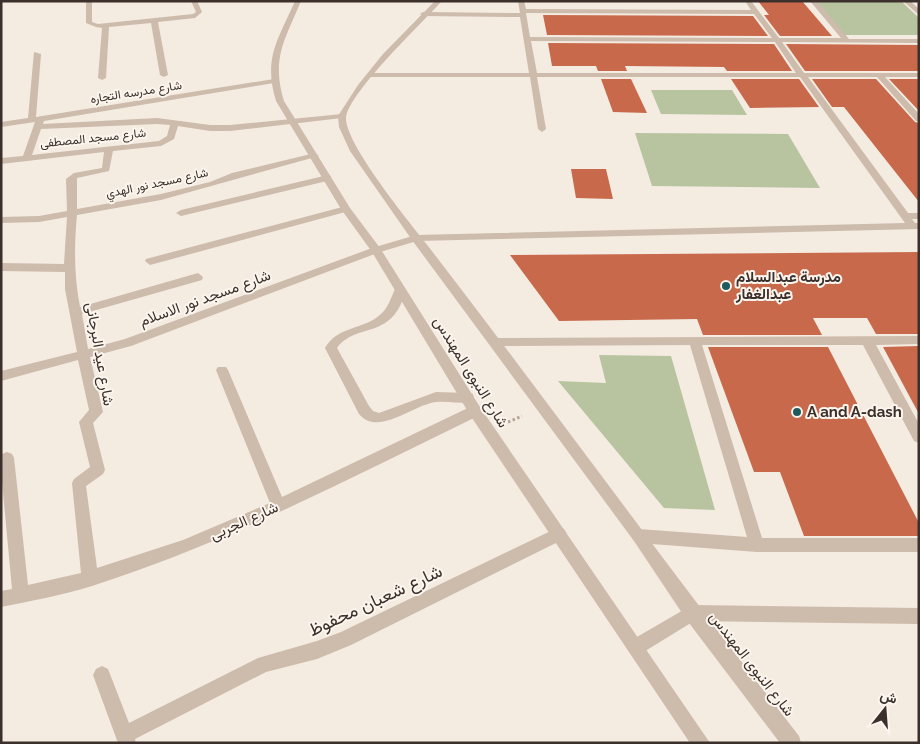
<svg xmlns="http://www.w3.org/2000/svg" width="920" height="744" viewBox="0 0 920 744" font-family="Raleway,Vazirmatn,sans-serif">
	<style>
		.green { fill: #b8c4a0 }
		.building { fill: #c8694b }
		.lines { fill: none; stroke-linecap: round; stroke-linejoin: round }
		.path { stroke: #b9a596; stroke-width: 3; stroke-dasharray: 2.5 2.5; stroke-linecap: butt }
		.service { fill: #cdbbac; fill-rule: evenodd }
		.minor { fill: #cdbbac; fill-rule: evenodd }
		.tertiary { fill: #cdbbac; fill-rule: evenodd }
		.poi-dot { fill: #1f5a5e; stroke: #fbf5ee; stroke-width: 2 }
		.labels { text-anchor: middle; dominant-baseline: central; stroke-width: 4; stroke-linejoin: round; paint-order: stroke }
		.far-street-label { font-size: 12px; fill: #3b302b; stroke: #fbf5ee }
		.poi-label { font-size: 15px; font-weight: bold; fill: #3b302b; stroke: #fbf5ee; text-anchor: start }
		.street-label { font-size: 15px; fill: #3b302b; stroke: #fbf5ee }
		.near-street-label { font-size: 18px; fill: #3b302b; stroke: #fbf5ee }
	</style>
	<rect width="100%" height="100%" fill="#f4ebe1"/>
	<g class="green">
		<polygon points="813,1 901,1 919,18 919,35 843,35"/>
		<polygon points="651,90 732,90 747,115 661,114"/>
		<polygon points="635,133 788,134 820,188 652,186"/>
		<polygon points="599,355 671,356 715,510 664,508 558,381 606,383"/>
	</g>
	<g class="building">
		<polygon points="758,1 802,1 832,36 780,36 764,15 769,15"/>
		<polygon points="543,15 753,16 768,36 547,35"/>
		<polygon points="548,43 774,44 792,71 727,71 724,67 625,66 627,71 598,71 596,66 552,66"/>
		<polygon points="786,44 919,45 919,71 805,71"/>
		<polygon points="601,79 631,79 647,113 613,112"/>
		<polygon points="731,79 799,79 819,107 750,108"/>
		<polygon points="812,79 876,79 915,122 919,123 919,202 844,107 832,107"/>
		<polygon points="889,79 919,79 919,111"/>
		<polygon points="571,169 606,169 613,199 576,198"/>
		<polygon points="919,252 919,334 876,334 867,318 813,318 822,335 703,335 697,319 559,321 510,255"/>
		<polygon points="919,346 919,414 883,347"/>
		<polygon points="708,347 828,347 919,523 919,536 804,536 780,472 754,472"/>
	</g>
	<g class="lines">
		<polyline class="path" points="508,422 522,416"/>
		<path class="service" d="M400,286L406,290C392,342 357,321 337,348L369,406L373,411L379,413L436,392L468,393L473,394L474,398L473,402L468,403C458,403 446,401 436,402C412,405 378,437 359,414L325,348C337,326 364,330 381,314C389,307 391,297 396,287Z"/>
		<g class="minor">
			<polygon points="86,1 92,1 92,22 98,24 193,14 196,12 191,1 197,1 202,12 195,18 158,22 168,75 164,77 160,75 151,23 109,27 106,78 102,80 98,78 102,28 96,27 86,23"/>
			<path d="M518,1H524L526,9L751,10L745,1H751L779,38H841L810,1H817L849,39H919V43L782,42L804,73H919V77H885L919,114V121H916L877,77H808L908,213H919V219H912L915,223H919V229L417,241L380,252L131,346L90,357L103,412L93,423L105,470L103,474L86,486L97,568L183,540L270,503L216,370L218,367H226L228,370L282,497L470,407L475,406L480,407L482,411L480,415C353,477 227,543 92,586C63,595 31,601 1,607V591L12,589L1,471L2,454L7,452L12,454L14,458L28,585L81,573L72,483L74,479L90,467L79,422L89,410L78,360L1,381V371L77,352L65,289V272L1,271V263L64,264L67,217L39,222L1,223V217L39,216L67,211L66,179L74,173L102,168L104,152L1,164V158L23,156L35,122L1,127V122L28,118L34,52L41,54L36,117L274,79L278,81L274,83L44,121L43,124L157,118L210,125H230L342,114L346,116L342,118L230,131H210L178,126L174,139L161,146L113,151L109,171L77,178V209L161,194L210,182L232,173L315,153L319,156L161,200L77,215C74,246 74,276 80,307L198,273L203,277L202,280L82,314L88,349L125,339L372,248L416,235L905,223L800,77H537L546,129L542,132L538,129L530,77H370L366,75L370,73H529L520,17L423,16L420,14L423,12L520,13ZM526,13L754,14L772,38L530,37ZM531,41L775,42L796,73H537ZM157,124L170,125L167,136L159,141L32,155L41,129Z"/>
			<polygon points="903,1 910,1 919,9 919,15"/>
			<polygon points="328,175 331,176 331,180 181,216 176,213 181,210"/>
			<polygon points="346,206 349,207 349,211 150,265 145,261 146,259"/>
			<polygon points="919,336 919,344 876,345 919,424 919,443 914,441 863,345 702,345 762,538 919,538 919,552 757,552 639,543 634,541 631,536 634,531 639,529 747,537 690,345 495,346 489,342 495,338"/>
			<polygon points="559,527 564,529 567,534 564,539 351,645 317,659 266,672 135,739 136,743 118,743 93,675 96,669 102,666 108,669 129,723 258,658 317,641 341,632"/>
			<polygon points="692,605 919,608 919,624 694,621 642,653 636,655 630,653 628,647 630,641"/>
		</g>
		<g class="tertiary">
			<path d="M295,1H301C285,40 271,58 284,101L350,208L380,248L480,407L710,743H690L470,415L372,252L341,209L276,101C263,58 278,40 295,1Z"/>
			<path d="M435,1H442C423,22 348,93 346,118C345,144 410,223 428,246C553,408 673,575 799,736L801,743H780L686,619L634,541L412,240L350,151L339,127L338,116L358,85L383,54Z"/>
		</g>
	</g>
	<g class="poi-dot">
		<circle cx="726" cy="286" r="5"/>
		<circle cx="797" cy="412" r="5"/>
	</g>
	<g class="labels">
		<g class="far-street-label">
			<text transform="translate(136 92) rotate(-9)">شارع مدرسه التجاره</text>
			<text transform="translate(93 138) rotate(-6)">شارع مسجد المصطفى</text>
			<text transform="translate(157 183) rotate(-12)">شارع مسجد نور الهدي</text>
		</g>
		<g class="poi-label">
			<text x="736" y="277">مدرسة عبدالسلام<tspan x="736" dy="17">عبدالغفار</tspan></text>
			<text x="807" y="412">A and A-dash</text>
		</g>
		<g class="street-label">
			<text transform="translate(205 298) rotate(-20)">شارع مسجد نور الاسلام</text>
			<text transform="translate(100 354) rotate(80)">شارع عيد البرجانى</text>
			<text transform="translate(471 372) rotate(58)">شارع النبوى المهندس</text>
			<text transform="translate(244 521) rotate(-24)">شارع الجربى</text>
			<text transform="translate(752 664) rotate(52)">شارع النبوى المهندس</text>
		</g>
		<g class="near-street-label">
			<text transform="translate(375 600) rotate(-25)">شارع شعبان محفوظ</text>
		</g>
	</g>
	<rect width="920" height="744" fill="none" stroke="#3b302b" stroke-width="5"/>
	<g transform="translate(885 709) rotate(17)" stroke="#fbf5ee" stroke-width="4" paint-order="stroke">
	<path d="M0-4L9 19L0 12L-9 19Z" fill="#3b302b"/>
	<text y="-8" font-size="14" font-weight="bold" text-anchor="middle" fill="#3b302b">ش</text>
	</g>
</svg>
